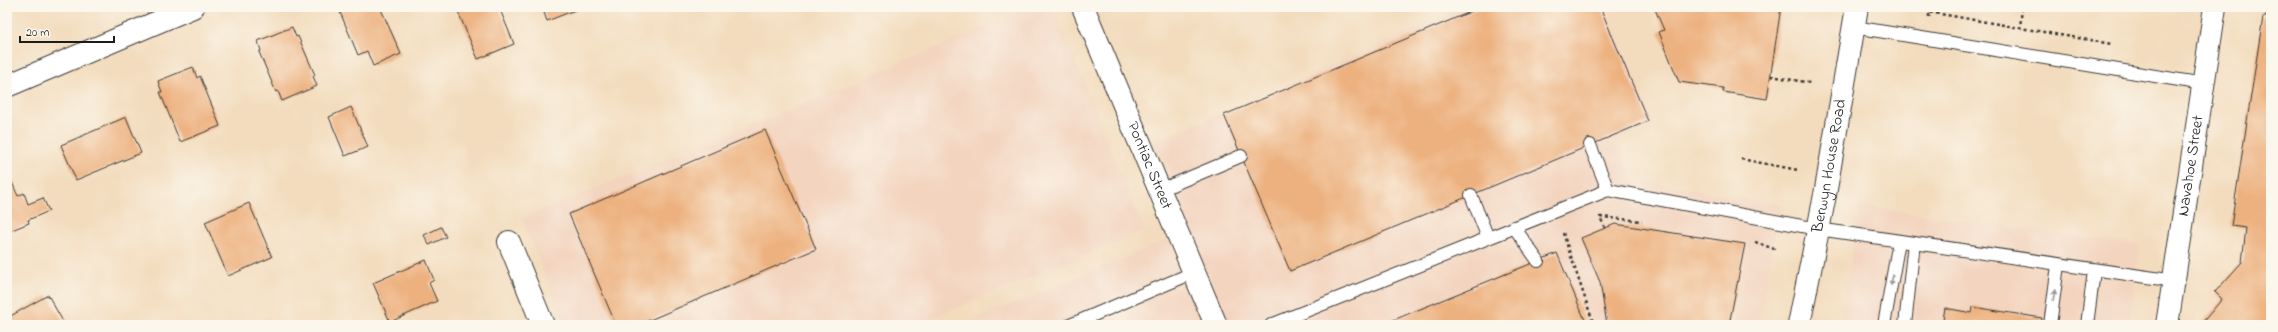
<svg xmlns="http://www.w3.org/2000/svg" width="2278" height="332" viewBox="0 0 2278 332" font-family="'Indie Flower',sans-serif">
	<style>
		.built { fill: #f3d4bf }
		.building { fill: #edb17f }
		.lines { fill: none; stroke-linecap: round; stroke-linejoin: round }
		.lane-casing { stroke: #3c3934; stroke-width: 14 }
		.street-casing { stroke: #3c3934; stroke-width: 24 }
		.path { stroke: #3c3934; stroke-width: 2.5; stroke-dasharray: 3 3; stroke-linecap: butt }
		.lane { stroke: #fff; stroke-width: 12 }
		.street { stroke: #fff; stroke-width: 22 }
		.oneway { fill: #999 }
		.labels { text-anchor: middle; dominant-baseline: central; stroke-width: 3; stroke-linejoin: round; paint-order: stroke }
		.street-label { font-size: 16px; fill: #1c1c1c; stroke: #fbf7ec }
	</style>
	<rect width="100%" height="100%" fill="#fbf7ec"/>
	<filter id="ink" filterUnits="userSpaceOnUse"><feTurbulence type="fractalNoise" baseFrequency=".025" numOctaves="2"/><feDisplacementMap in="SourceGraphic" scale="8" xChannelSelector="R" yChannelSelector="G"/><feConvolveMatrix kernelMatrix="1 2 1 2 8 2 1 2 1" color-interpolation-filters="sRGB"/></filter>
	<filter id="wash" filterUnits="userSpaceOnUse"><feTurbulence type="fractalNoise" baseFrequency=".012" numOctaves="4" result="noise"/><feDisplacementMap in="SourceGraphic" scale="16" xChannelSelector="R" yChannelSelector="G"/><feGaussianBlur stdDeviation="0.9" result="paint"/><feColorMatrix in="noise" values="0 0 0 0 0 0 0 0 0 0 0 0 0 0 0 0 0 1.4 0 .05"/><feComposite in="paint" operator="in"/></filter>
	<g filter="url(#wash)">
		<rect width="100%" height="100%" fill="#f3dcbd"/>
		<g class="built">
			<polygon points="1032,7 1053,7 1144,231 914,325 566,325 522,218 792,109"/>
			<polygon points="1469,7 1604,7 1655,125 1616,139 1634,179 1781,205 1758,325 961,325 1192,230 1153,142"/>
			<polygon points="1860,206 2140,245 2129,325 1840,325"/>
		</g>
		<g id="blocks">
			<g class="building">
				<polygon points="351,7 380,7 401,54 373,66 367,51 358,55 340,12"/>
				<polygon points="456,7 499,7 514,44 478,59"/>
				<polygon points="542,7 583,7 547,21"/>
				<polygon points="1482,7 1600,7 1648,121 1290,271 1224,115"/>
				<polygon points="1654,7 1781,7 1767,99 1723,92 1723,88 1679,82 1659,32 1664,30"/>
				<polygon points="2267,7 2271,7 2271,325 2198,325 2200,321 2202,323 2222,299 2215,292 2242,262 2246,228 2231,226 2263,17 2266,17"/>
				<polygon points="292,27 296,37 298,36 315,75 313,76 317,86 282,101 278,91 276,92 259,52 261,51 258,41"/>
				<polygon points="193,67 197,78 200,76 220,126 180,142 160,92 162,92 158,81"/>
				<polygon points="351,107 368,147 345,156 329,117"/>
				<polygon points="126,117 141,153 76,180 61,145"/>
				<polygon points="765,130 816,249 638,325 616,325 569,214"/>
				<polygon points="7,171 18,196 24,193 28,204 43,198 49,211 28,220 29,223 7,232"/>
				<polygon points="249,203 272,257 228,276 205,222"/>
				<polygon points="1615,224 1745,244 1729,325 1607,325 1600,282 1581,238"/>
				<polygon points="441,227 446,237 429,245 424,235"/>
				<polygon points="1557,253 1587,325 1381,325"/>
				<polygon points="426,260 434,280 429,283 437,301 390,322 373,283"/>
				<polygon points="48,295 65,325 7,325 7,318"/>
				<polygon points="1973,307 2042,318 2041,325 1942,325 1945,308 1972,313"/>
				<polygon points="268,320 271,325 257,325"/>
			</g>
		</g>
	</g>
	<g filter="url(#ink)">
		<use href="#blocks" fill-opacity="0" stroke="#3c3934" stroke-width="1"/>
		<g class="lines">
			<g class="lane-casing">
				<g id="lane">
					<polyline points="1854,27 2204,84"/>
					<polyline points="1590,145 1608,190"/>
					<polyline points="1160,190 1241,156"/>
					<polyline points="1471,195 1488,238"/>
					<polyline points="1514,227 1538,261"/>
					<polyline points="1070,325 1195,272"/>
					<polyline points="1271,325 1608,190 1818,229 2175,281"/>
					<polyline points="1884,325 1899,241"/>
					<polyline points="1905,325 1914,243"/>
					<polyline points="2050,325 2058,265"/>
					<polyline points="2087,325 2094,271"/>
				</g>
			</g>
			<g class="street-casing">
				<g id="street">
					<path id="s1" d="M1083,7L1216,325"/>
					<polyline points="7,86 193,7"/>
					<polyline points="509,242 543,325"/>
					<path id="s2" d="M1799,325L1825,195L1857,7"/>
					<path id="s3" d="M2167,325L2215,7"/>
				</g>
			</g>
			<g class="path">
				<polyline points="1929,17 1929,12 2112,44"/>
				<polyline points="2020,29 2022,7"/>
				<polyline points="1771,76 1810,83"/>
				<polyline points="1741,159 1798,170"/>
				<polyline points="1605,228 1600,217 1642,221"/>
				<polyline points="1563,233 1594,325"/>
				<polyline points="1755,242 1777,250"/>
			</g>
			<use href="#lane" class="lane"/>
			<use href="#street" class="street"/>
		</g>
		<defs><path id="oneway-solid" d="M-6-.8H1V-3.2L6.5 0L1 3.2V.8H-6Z"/></defs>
		<g class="oneway">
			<use href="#oneway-solid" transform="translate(1892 280) rotate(100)"/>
			<use href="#oneway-solid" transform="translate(2054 295) rotate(-82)"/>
		</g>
	</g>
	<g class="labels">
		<g class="street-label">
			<text stroke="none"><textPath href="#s1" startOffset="172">Pontiac Street</textPath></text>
			<text stroke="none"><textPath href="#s2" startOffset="162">Berwyn House Road</textPath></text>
			<text stroke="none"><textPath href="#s3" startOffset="161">Navahoe Street</textPath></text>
		</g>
	</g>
	<rect width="2278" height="332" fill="none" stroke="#fbf7ec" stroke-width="24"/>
	<path d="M20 36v6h94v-6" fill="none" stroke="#1c1c1c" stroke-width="2"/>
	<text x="26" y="36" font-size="12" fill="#1c1c1c" stroke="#fbf7ec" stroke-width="3" paint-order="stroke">20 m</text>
</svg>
